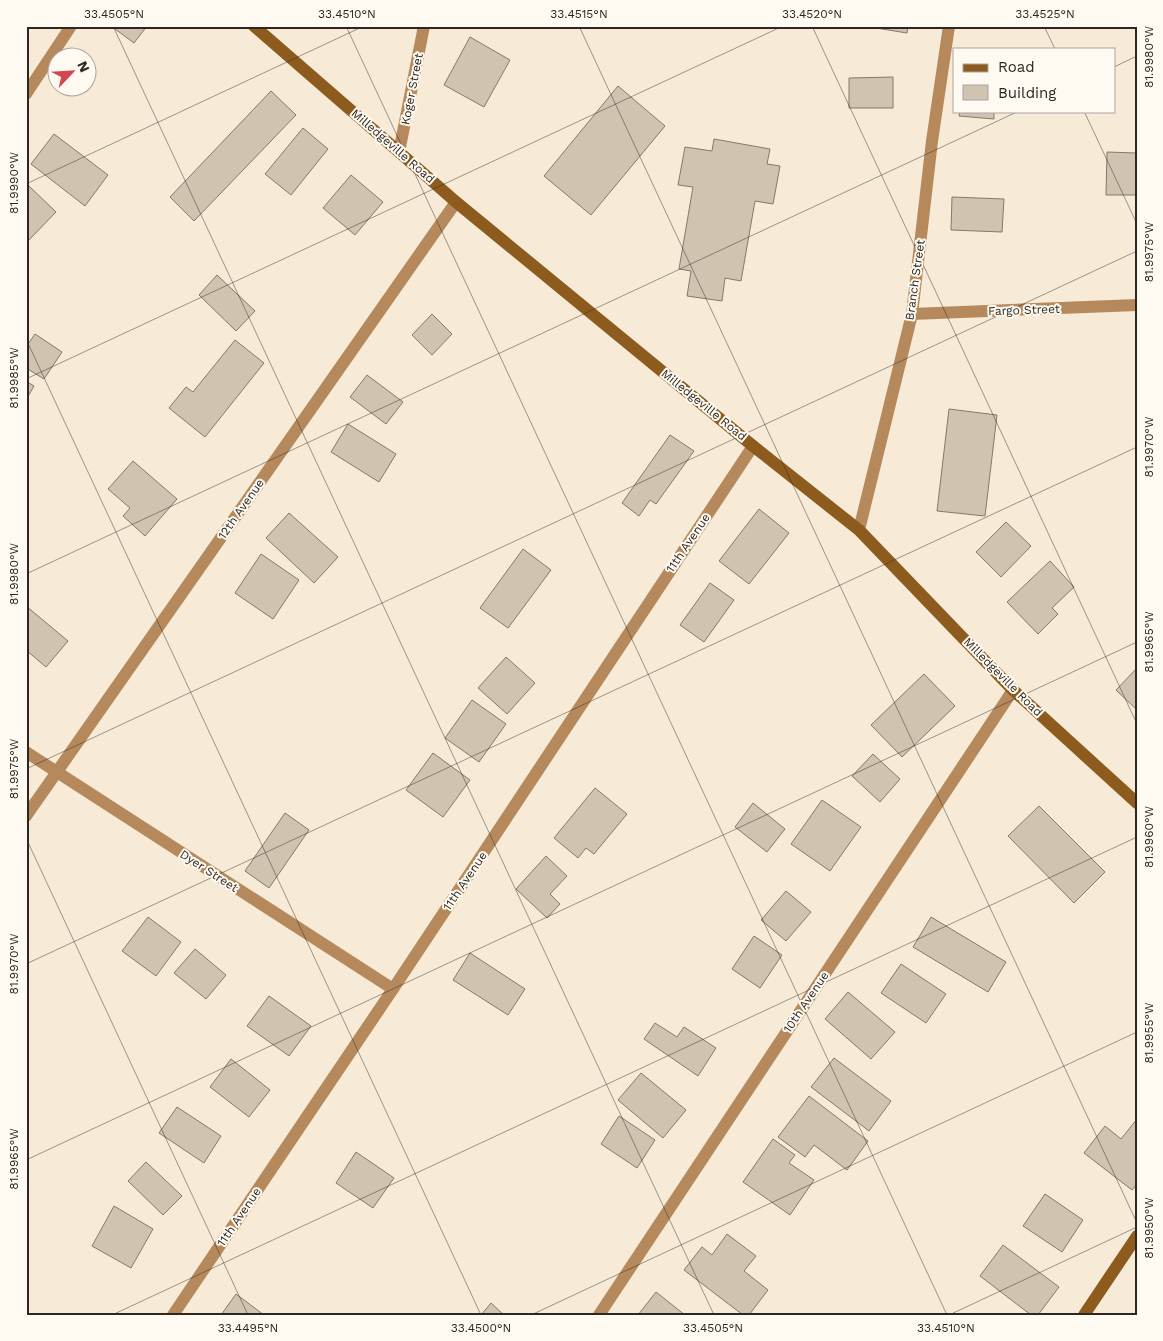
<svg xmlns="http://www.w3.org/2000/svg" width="1163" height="1341" viewBox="0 0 1163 1341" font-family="'Work Sans',sans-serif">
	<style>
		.building { fill: #d0c3b0; stroke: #857968 }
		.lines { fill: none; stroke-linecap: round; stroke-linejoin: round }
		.street { stroke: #b5895b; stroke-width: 12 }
		.secondary { stroke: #8e5b1e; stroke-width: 12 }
		.ticks { fill: none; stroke: #2c2821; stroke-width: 1; stroke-opacity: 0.45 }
		.labels { text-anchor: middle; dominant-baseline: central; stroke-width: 4; stroke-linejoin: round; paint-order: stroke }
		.street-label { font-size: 12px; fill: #2c2821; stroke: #fef9f1 }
		.neatline { fill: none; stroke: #2c2821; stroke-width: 2 }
		.ticks-label { font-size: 12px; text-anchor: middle; fill: #2c2821 }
	</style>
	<rect width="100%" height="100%" fill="#f7ebd7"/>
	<g class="building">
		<polygon points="111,26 147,26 134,43"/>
		<polygon points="876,26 908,26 907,33 876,28"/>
		<polygon points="470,37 510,60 484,107 444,85"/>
		<polygon points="893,77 893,108 849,108 849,78"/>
		<polygon points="618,86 665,126 591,215 544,176"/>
		<polygon points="271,91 296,115 194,221 170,197"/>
		<polygon points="960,111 994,111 994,119 959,116"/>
		<polygon points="303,128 328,149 291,195 265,174"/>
		<polygon points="54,134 108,175 85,206 31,164"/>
		<polygon points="714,139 770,149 767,164 780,166 773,204 755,201 741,281 725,278 722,301 687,296 691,271 679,269 693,187 678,185 685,147 712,151"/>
		<polygon points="1107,152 1137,153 1137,195 1106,195"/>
		<polygon points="351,175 383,202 355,235 323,208"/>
		<polygon points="29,186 56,212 28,241 26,239 26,189"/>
		<polygon points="952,197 1004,199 1002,232 951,230"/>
		<polygon points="217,275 255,311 236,331 199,295"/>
		<polygon points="432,314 452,334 432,355 412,335"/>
		<polygon points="35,334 62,352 44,379 26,368 26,347"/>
		<polygon points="235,340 264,363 205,437 169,408 186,387 193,392"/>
		<polygon points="367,375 403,402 386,424 350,397"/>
		<polygon points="26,381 34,386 26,400"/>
		<polygon points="949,409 997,415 985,516 937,511"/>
		<polygon points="348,424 396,454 379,482 331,452"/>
		<polygon points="670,435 694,451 656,504 650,500 639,516 622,503"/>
		<polygon points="133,461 177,499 145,536 123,516 130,508 108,489"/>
		<polygon points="759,509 789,533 749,584 719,561"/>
		<polygon points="289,513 338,557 314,583 266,538"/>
		<polygon points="1006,522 1031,546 1001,577 976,552"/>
		<polygon points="523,549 551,570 508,628 480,608"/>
		<polygon points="261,554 299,580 273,619 235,593"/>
		<polygon points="1050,561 1074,587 1052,608 1058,614 1038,634 1007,602"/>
		<polygon points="710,583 734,600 704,642 680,625"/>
		<polygon points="26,606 68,641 46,667 26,650"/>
		<polygon points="506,657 535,683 507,714 478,688"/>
		<polygon points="1137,668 1137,710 1116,690"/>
		<polygon points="924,674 955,706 902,757 871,725"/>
		<polygon points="472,700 506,724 479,762 445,738"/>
		<polygon points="433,753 470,780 443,817 406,790"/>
		<polygon points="873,754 900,779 880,802 852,776"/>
		<polygon points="595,788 627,814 594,854 586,848 578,858 554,838"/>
		<polygon points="822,800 861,827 830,871 791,844"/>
		<polygon points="753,803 785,829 767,852 735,827"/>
		<polygon points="1039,806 1105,872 1074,903 1008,836"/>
		<polygon points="285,813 309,830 269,888 245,871"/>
		<polygon points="546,856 567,876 550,894 560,904 547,918 516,889"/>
		<polygon points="786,891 811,912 786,941 761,920"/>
		<polygon points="148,917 181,942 156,976 122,951"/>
		<polygon points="931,917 1006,962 988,992 913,947"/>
		<polygon points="754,936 782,955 760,988 732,969"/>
		<polygon points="195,949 226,975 206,999 174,973"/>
		<polygon points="470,953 525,989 508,1015 453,980"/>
		<polygon points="901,964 946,994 926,1023 881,993"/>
		<polygon points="848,992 895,1032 871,1059 825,1019"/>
		<polygon points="269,996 311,1026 289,1056 247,1026"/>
		<polygon points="655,1023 677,1037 684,1027 716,1048 698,1076 644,1039"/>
		<polygon points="834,1058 891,1101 869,1131 811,1087"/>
		<polygon points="231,1059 270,1090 249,1117 210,1087"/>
		<polygon points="641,1073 686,1110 663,1138 618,1100"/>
		<polygon points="809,1096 868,1141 847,1170 814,1145 805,1157 778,1137"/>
		<polygon points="177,1107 221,1136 204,1163 159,1133"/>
		<polygon points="619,1116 655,1140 637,1168 601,1144"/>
		<polygon points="1137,1119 1137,1184 1132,1190 1084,1153 1105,1126 1121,1139"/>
		<polygon points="773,1139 795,1155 789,1163 814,1180 790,1215 743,1182"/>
		<polygon points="356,1152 394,1178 373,1208 336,1183"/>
		<polygon points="146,1162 182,1196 163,1215 128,1181"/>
		<polygon points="1045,1194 1083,1220 1062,1252 1023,1226"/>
		<polygon points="114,1206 153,1229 131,1268 92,1246"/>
		<polygon points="727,1234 756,1256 744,1271 768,1290 749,1315 743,1315 684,1270 702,1247 712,1255"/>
		<polygon points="1003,1245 1059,1287 1038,1315 1031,1315 980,1276"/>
		<polygon points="656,1292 685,1315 638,1315"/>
		<polygon points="236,1294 264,1315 221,1315"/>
		<polygon points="491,1303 504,1315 481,1315"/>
	</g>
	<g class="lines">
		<g class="street">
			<polyline points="26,94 71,26"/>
			<polyline points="399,152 424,26"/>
			<polyline points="912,314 1137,305"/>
			<polyline points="859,530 912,314 932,141 949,26"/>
			<polyline points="26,752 393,989"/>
			<polyline points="26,816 456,202"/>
			<polyline points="173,1315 393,989 753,446"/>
			<polyline points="599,1315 1013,690"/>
		</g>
		<g class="secondary">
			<polyline points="254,26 399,152 456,202 753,446 859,530 1013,690 1137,803"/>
			<polyline points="1084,1315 1137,1236"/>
		</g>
	</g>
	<path class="ticks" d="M113,26L714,1315M346,26L947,1315M579,26L1137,1223M812,26L1137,724M1044,26L1055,49M1114,67L1137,56M1084,111L1137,224M26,184L364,26M26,339L481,1315M26,379L783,26M26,574L1019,111M26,769L1137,251M26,838L248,1315M26,964L1137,447M26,1160L1137,642M112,1315L1137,837M531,1315L1137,1032M949,1315L1137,1227"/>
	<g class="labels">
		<g class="street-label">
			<text transform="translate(412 89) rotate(-79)">Koger Street</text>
			<text transform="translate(393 146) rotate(41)">Milledgeville Road</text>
			<text transform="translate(915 280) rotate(-82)">Branch Street</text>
			<text transform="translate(1024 310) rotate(-2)">Fargo Street</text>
			<text transform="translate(704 405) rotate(39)">Milledgeville Road</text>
			<text transform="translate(241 509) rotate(-55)">12th Avenue</text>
			<text transform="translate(688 543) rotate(-56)">11th Avenue</text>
			<text transform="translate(1003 677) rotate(45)">Milledgeville Road</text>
			<text transform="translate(209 871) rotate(33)">Dyer Street</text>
			<text transform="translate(465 881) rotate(-56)">11th Avenue</text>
			<text transform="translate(806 1002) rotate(-56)">10th Avenue</text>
			<text transform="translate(239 1217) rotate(-56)">11th Avenue</text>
		</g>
	</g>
	<rect width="1163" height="1341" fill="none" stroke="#fef9f1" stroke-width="55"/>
	<rect x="953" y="48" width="162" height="65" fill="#fef9f1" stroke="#aaa59e"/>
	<rect x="963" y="64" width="25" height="8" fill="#8e5b1e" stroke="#aaa59e"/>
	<text x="998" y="72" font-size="15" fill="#2c2821">Road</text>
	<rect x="963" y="85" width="25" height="15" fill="#d0c3b0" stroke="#aaa59e"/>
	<text x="998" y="98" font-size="15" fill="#2c2821">Building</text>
	<g transform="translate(72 72) rotate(65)"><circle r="24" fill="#fef9f1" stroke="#aaa59e"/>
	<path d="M0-4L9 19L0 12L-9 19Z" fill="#d4444d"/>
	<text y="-8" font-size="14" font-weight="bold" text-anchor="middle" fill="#2c2821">N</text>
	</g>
	<rect x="28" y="28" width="1108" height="1286" class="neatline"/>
	<g class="ticks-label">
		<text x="114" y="18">33.4505°N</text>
		<text x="347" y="18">33.4510°N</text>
		<text x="579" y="18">33.4515°N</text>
		<text x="812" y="18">33.4520°N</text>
		<text x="1045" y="18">33.4525°N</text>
		<text transform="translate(1149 57) rotate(-90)" y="4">81.9980°W</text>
		<text transform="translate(14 183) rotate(-90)" y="4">81.9990°W</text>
		<text transform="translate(1149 252) rotate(-90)" y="4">81.9975°W</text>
		<text transform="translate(14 378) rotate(-90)" y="4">81.9985°W</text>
		<text transform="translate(1149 447) rotate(-90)" y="4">81.9970°W</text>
		<text transform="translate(14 574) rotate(-90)" y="4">81.9980°W</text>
		<text transform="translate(1149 642) rotate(-90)" y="4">81.9965°W</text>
		<text transform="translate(14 769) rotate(-90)" y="4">81.9975°W</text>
		<text transform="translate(1149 837) rotate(-90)" y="4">81.9960°W</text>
		<text transform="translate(14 964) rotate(-90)" y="4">81.9970°W</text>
		<text transform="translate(1149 1033) rotate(-90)" y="4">81.9955°W</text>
		<text transform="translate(14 1159) rotate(-90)" y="4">81.9965°W</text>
		<text transform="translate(1149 1228) rotate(-90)" y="4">81.9950°W</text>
		<text x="248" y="1332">33.4495°N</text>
		<text x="481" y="1332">33.4500°N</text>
		<text x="713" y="1332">33.4505°N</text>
		<text x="946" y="1332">33.4510°N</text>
	</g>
</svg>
